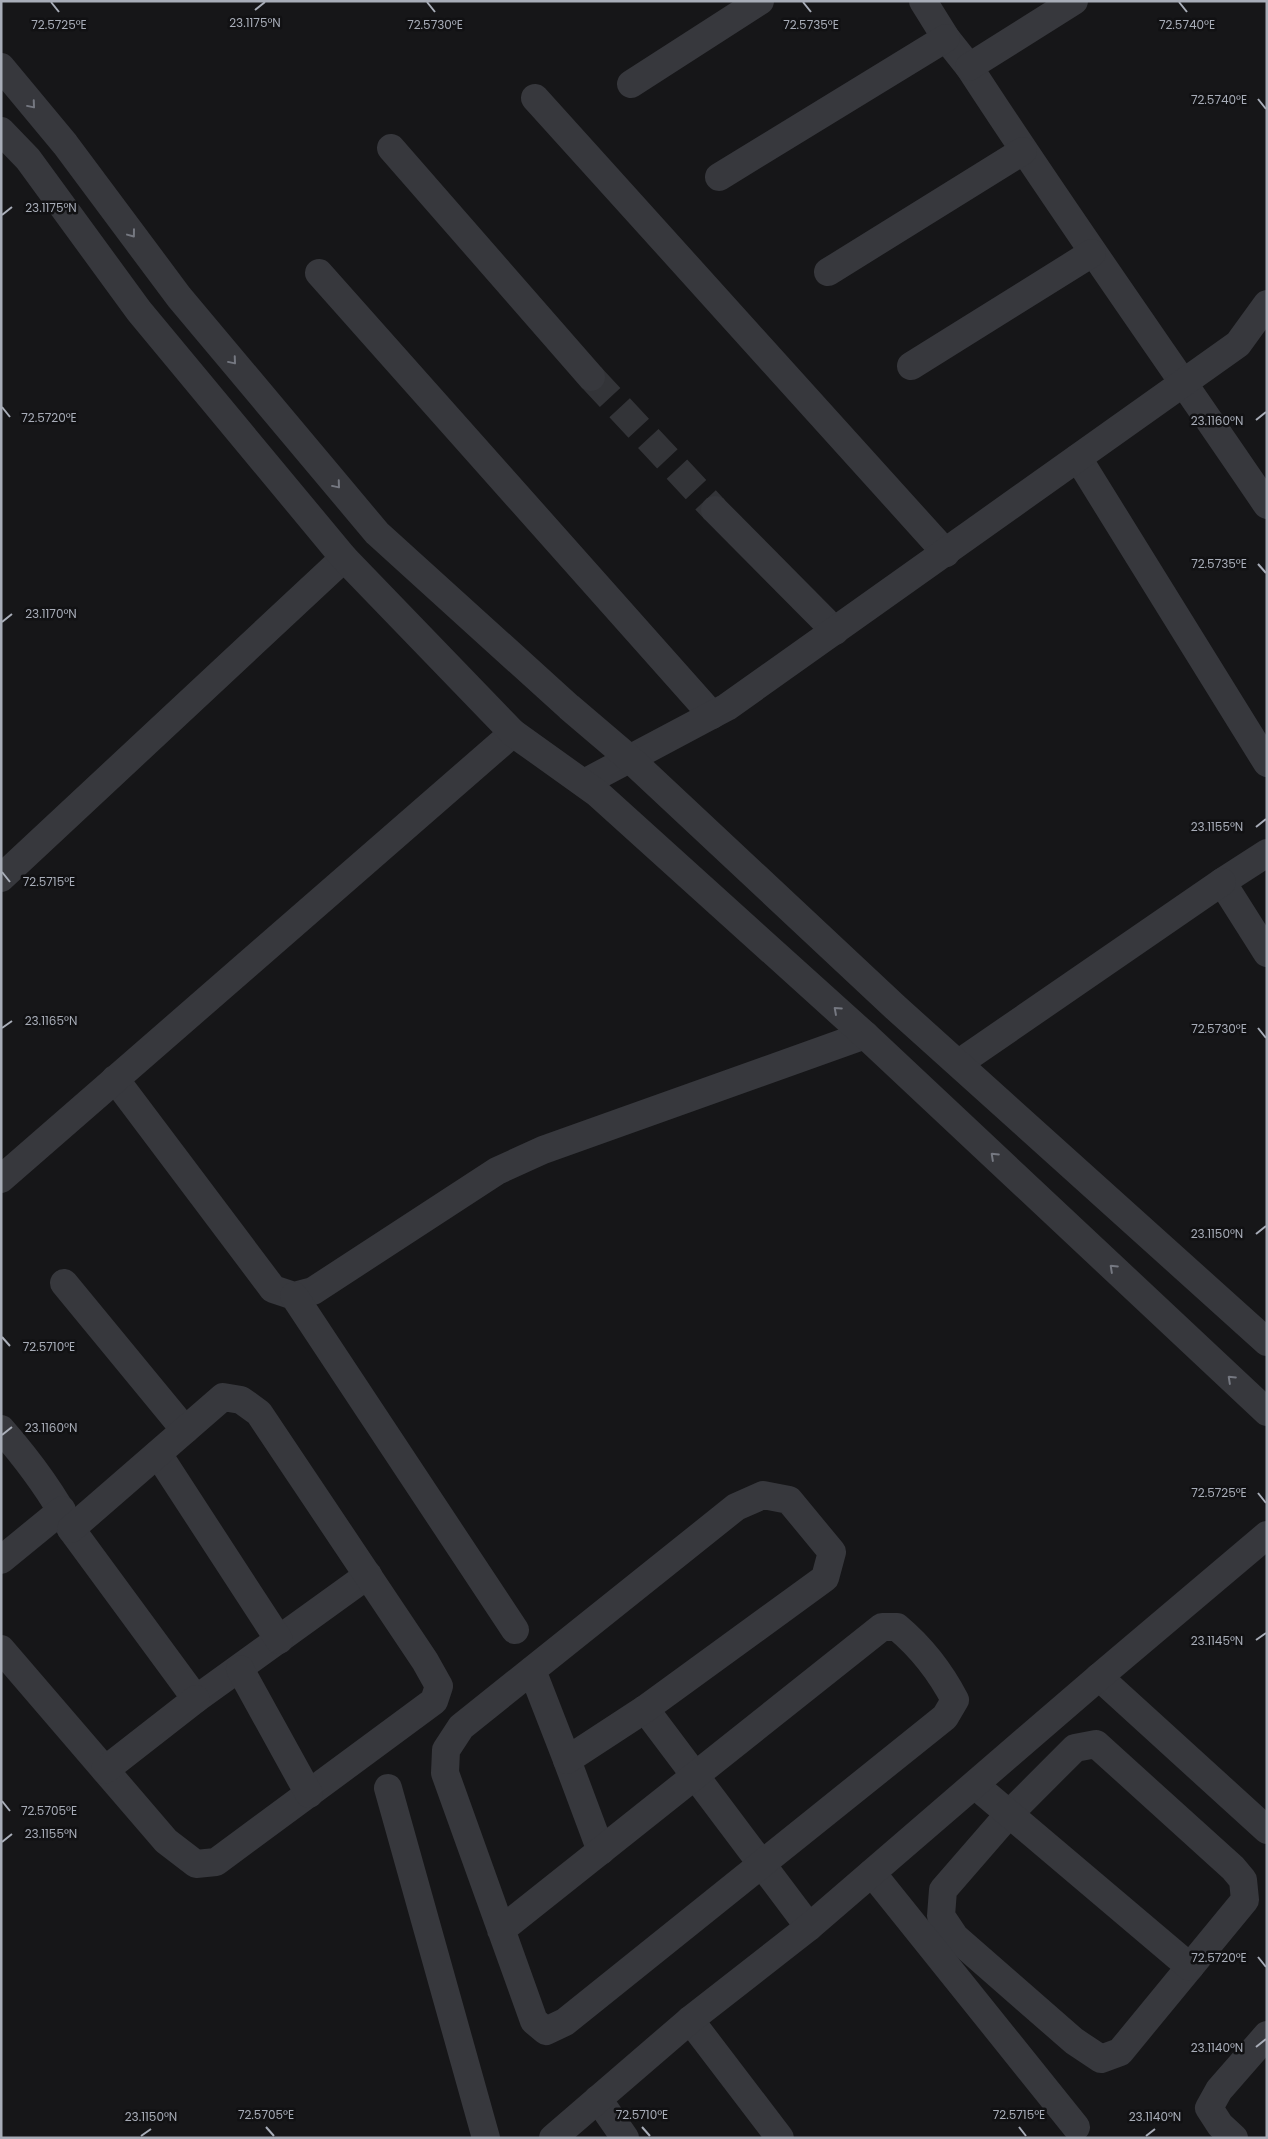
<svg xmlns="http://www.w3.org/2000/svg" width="1268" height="2139" viewBox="0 0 1268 2139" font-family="Poppins,sans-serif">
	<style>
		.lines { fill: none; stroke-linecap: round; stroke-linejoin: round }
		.minor-tunnel { stroke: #333438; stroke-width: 28; stroke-dasharray: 28 14; stroke-linecap: butt }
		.minor { stroke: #37383d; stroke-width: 28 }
		.tertiary { stroke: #37383d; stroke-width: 28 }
		.oneway { stroke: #757881 }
		.ticks { fill: none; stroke: #a8adb8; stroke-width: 2 }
		.ticks-label { font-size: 12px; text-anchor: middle; fill: #a8adb8; stroke: #111113; stroke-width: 5; stroke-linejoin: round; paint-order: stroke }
	</style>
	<rect width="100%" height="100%" fill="#161618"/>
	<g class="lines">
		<polyline class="minor-tunnel" points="591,377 715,510"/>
		<g class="minor">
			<path d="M923,1L946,38L969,67C1065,215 1168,359 1267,505"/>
			<polyline points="969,67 1074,1"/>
			<polyline points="631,84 760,1"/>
			<polyline points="535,98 946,553"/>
			<polyline points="391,148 591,377"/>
			<polyline points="719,177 946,38"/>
			<polyline points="828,272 1023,151"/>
			<polyline points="319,273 712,715"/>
			<polyline points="911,366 1092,253"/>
			<polyline points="1078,458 1267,763"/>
			<polyline points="715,510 835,631"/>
			<polyline points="584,783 727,707 1238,344 1267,304"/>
			<polyline points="1267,853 1222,882 1267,953"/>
			<polyline points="1,878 344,558"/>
			<polyline points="959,1063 1222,882"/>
			<polyline points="115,1079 273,1289 294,1296 313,1291 497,1171 543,1150 865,1035"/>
			<polyline points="1,1179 513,733"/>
			<polyline points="64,1283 185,1430"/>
			<polyline points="294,1296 515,1630"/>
			<path d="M1,1429C28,1460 53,1493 71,1529L196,1699L368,1575"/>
			<polyline points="158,1454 279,1640"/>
			<polyline points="1,1560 62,1510"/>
			<polyline points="1,1649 166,1841 196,1864 216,1862 434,1701 439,1686 425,1661 259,1413 241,1400 223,1397 71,1529"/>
			<polyline points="240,1669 309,1794"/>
			<polyline points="1099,1677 1267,1830"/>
			<polyline points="645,1709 809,1927"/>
			<polygon points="1096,1744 1233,1868 1243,1880 1245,1900 1120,2052 1101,2059 1074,2041 955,1937 941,1916 943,1890 1009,1814 1075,1748"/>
			<polyline points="567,1760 601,1851"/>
			<polyline points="105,1770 196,1699"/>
			<polyline points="975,1785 1190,1967"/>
			<polyline points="388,1788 486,2138"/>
			<polyline points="872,1873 1076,2127"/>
			<path d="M501,1930L882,1627H897C922,1648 940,1671 955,1700L945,1717L565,2022L546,2031L534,2021L445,1773L446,1750L461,1727L736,1507L763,1495L789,1500L832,1552L825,1578L645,1709L567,1760L532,1670"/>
			<polyline points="690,2020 780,2138"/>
			<polyline points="598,2099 625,2138"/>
			<polyline points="553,2138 690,2020 809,1927 1099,1677 1267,1535"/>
			<polyline points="1234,2138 1220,2125 1209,2108 1219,2090 1267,2035"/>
		</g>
		<g class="tertiary">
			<polyline points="1,67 65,144 179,297 377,533 569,707 630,759 895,1007 1267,1342"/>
			<polyline points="1,131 28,159 139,311 344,558 513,733 597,793 865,1035 1267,1412"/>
		</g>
	</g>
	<defs><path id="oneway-chevron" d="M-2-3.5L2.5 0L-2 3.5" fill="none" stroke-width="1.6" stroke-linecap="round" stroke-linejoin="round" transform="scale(1.25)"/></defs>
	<g class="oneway">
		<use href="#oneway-chevron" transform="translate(32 105) rotate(50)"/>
		<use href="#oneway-chevron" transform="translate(132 234) rotate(53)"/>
		<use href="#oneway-chevron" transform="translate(233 361) rotate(50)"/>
		<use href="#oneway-chevron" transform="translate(337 485) rotate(50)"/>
		<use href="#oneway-chevron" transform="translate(837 1010) rotate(-138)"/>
		<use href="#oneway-chevron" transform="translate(994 1156) rotate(-137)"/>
		<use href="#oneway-chevron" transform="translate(1113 1268) rotate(-137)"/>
		<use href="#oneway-chevron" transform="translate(1231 1379) rotate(-137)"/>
	</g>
	<path class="ticks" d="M51,2L59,12M427,2L435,12M803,2L811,12M1179,2L1187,12M255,10L265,2M1258,99L1266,109M2,215L12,207M2,407L10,417M1256,420L1266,412M1258,564L1266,573M2,622L12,614M1256,827L1266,819M2,872L10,882M2,1028L12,1021M1258,1028L1266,1038M1256,1234L1266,1226M2,1337L10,1346M2,1435L12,1427M1258,1493L1266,1503M1256,1640L1266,1633M2,1801L10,1811M2,1842L12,1834M1258,1957L1266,1967M1256,2047L1266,2039M266,2127L274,2136M642,2127L650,2136M1019,2127L1026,2136M141,2136L151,2129M1146,2136L1155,2129"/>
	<g class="ticks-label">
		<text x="255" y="27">23.1175°N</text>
		<text x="1187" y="29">72.5740°E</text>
		<text x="59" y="29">72.5725°E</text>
		<text x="435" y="29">72.5730°E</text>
		<text x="811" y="29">72.5735°E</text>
		<text x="1219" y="104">72.5740°E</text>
		<text x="51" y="212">23.1175°N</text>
		<text x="49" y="422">72.5720°E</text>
		<text x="1217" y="425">23.1160°N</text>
		<text x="1219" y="568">72.5735°E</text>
		<text x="51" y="618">23.1170°N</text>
		<text x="1217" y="831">23.1155°N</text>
		<text x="49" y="886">72.5715°E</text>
		<text x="51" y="1025">23.1165°N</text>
		<text x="1219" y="1033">72.5730°E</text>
		<text x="1217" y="1238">23.1150°N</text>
		<text x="49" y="1351">72.5710°E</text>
		<text x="51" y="1432">23.1160°N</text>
		<text x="1219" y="1497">72.5725°E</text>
		<text x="1217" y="1645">23.1145°N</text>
		<text x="49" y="1815">72.5705°E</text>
		<text x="51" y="1838">23.1155°N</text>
		<text x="1219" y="1962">72.5720°E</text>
		<text x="1217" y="2052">23.1140°N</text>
		<text x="266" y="2119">72.5705°E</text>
		<text x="642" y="2119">72.5710°E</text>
		<text x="1019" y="2119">72.5715°E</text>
		<text x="151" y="2121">23.1150°N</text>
		<text x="1155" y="2121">23.1140°N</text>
	</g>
	<rect width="1268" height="2139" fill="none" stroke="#a8adb8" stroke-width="5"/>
</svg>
